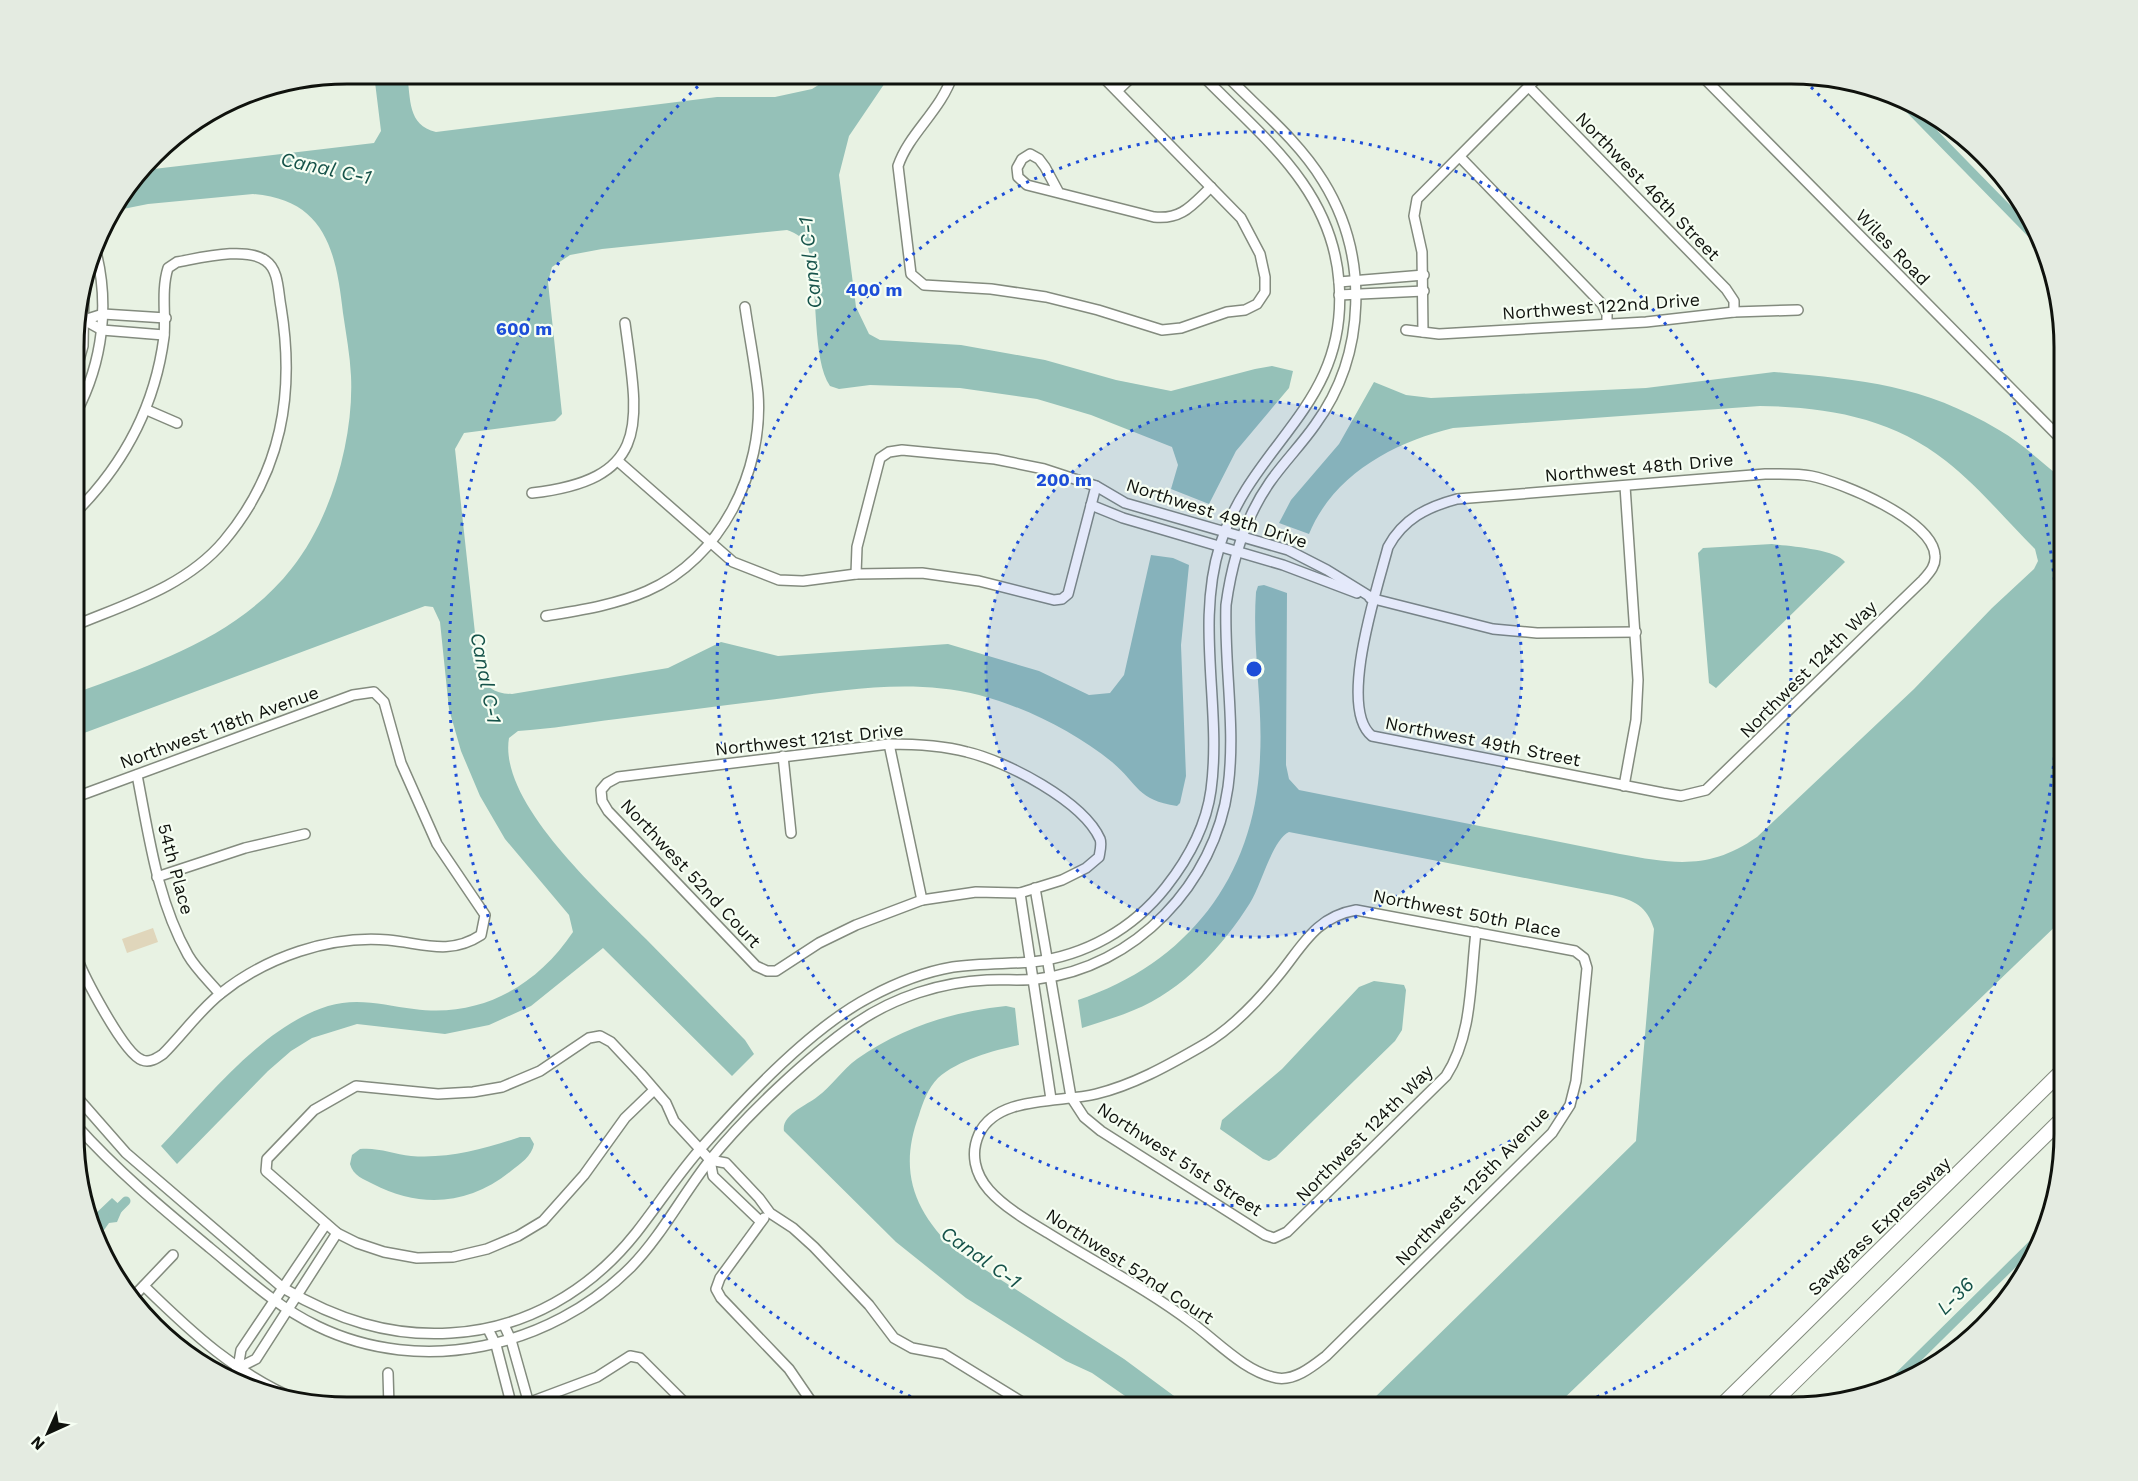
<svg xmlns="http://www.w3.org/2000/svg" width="2138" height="1481" viewBox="0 0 2138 1481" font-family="'Work Sans',sans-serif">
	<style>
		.green { fill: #e0d6bb }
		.water { fill: #95c1b8 }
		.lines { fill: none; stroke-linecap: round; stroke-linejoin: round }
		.canal { stroke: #95c1b8; stroke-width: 9 }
		.minor-casing { stroke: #838b7e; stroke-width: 12 }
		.highway-casing { stroke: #838b7e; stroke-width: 16 }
		.minor { stroke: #fff; stroke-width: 9 }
		.highway { stroke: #fff; stroke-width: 14 }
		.ring { fill: none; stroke: #1d4ed8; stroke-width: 3; stroke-dasharray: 3 6 }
		.labels { text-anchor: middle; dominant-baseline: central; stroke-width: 4.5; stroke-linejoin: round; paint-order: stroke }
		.street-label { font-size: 18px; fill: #0f120d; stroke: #f6fef3 }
		.water-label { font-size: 20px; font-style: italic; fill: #155249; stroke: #f6fef3 }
		.rim { fill: none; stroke: #0f120d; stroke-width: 3 }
		.centre { fill: #1d4ed8; stroke: #f6fef3; stroke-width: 3 }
		.ring-label { font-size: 18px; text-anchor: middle; font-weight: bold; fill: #1d4ed8; stroke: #f6fef3; stroke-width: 4.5; stroke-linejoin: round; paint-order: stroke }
	</style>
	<rect width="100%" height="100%" fill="#e8f2e3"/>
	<polygon class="green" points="153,928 158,942 127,953 122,939"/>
	<g class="water">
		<path d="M374,74H407C411,99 407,125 436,132L717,97H775L812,89L836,74H891L849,136L839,175L856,307L869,334L880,340L961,345L1045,360L1116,380L1171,391L1255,369L1272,366L1293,371L1289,388L1236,451L1209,504L1171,489L1178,465L1172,447L1091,415L1037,399L960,388L870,385L839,389L830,386C811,358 819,284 808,248C805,238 796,233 787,230L602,249L570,255L552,267L548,282L562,414L555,421L464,433L455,449L479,670C484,687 495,694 512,694L668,668L721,642L778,656L948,644L1039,671L1089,695L1110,693L1124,675L1151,555L1173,558L1189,565L1181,645L1186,776L1180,803L1177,806C1137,800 1139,785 1112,762C1075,732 1025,707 979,695C914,679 849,689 784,698C729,705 673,712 617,719C584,723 551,729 518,731L509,738C498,803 603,895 646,939C679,973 712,1006 745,1040L754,1054L732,1076L603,948L531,1006L489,1025L445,1034L357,1024L312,1038L291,1051L268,1071L177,1164L161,1146C207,1098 263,1026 328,1006C357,997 384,1005 414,1009C480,1018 536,987 573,932L569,915L505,839L480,796L461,751L449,709L440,622L433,607L425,606L76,736V693C155,663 238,637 292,568C331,519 354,439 351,376C350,355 346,334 343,313C336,252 326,200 253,194L148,204L113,211L145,170L374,143L381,131Z"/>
		<path d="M1774,372C1862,380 1921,384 1999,430C2022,443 2043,464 2064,480V918L1555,1407H1365L1636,1141L1654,929C1647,906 1634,900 1612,895L1289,832C1272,840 1261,886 1250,903C1223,946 1182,991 1134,1010C1118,1017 1100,1022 1082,1028L1078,1000C1189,963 1256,875 1260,757C1263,702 1252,648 1256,592L1258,586L1264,585L1287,593L1286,765L1289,779L1299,790L1620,854C1674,864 1710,870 1757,837L1914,689L1992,608L2034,569L2038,561L2035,549C2006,520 1978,486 1946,461C1892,418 1827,407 1760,406L1453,428C1394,442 1333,475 1309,534L1279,523L1291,500L1339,444L1374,382L1406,395L1431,398L1646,388Z"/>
		<path d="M1772,544C1788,546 1836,549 1845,562L1716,688L1709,683L1698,553L1703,548Z"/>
		<polygon points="1374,981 1404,985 1406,990 1402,1030 1395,1041 1276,1157 1269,1161 1263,1159 1220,1129 1222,1120 1282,1069 1359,987"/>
		<path d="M1006,1006L1015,1008L1019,1045C994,1050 958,1060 938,1078C928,1088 923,1102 919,1115C898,1171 914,1212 956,1251L1124,1359L1189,1407H1141L1092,1373L1066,1361L966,1298L896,1242L784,1131C781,1115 807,1105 817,1097C832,1086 842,1070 857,1059C903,1027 951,1012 1006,1006Z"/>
		<path d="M520,1137H530L534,1144C532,1156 520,1164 511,1171C469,1205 421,1209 373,1184C364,1179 353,1176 350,1164L352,1155L360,1149C377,1147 394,1154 411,1156C448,1159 485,1149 520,1137Z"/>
		<polygon points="112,1198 123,1208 117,1222 109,1223 99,1237 92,1217"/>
	</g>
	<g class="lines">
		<g class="canal">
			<polyline points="1900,99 2037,239"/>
			<polyline points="113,1214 126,1201"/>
			<polyline points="1891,1384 2044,1233"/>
		</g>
		<g class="minor-casing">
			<g id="minor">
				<path d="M953,74C941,111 909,133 898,166L911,274L924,285L991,289L1046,297L1098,310L1162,330L1181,328L1227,312L1245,310L1257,304L1265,292V277L1260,254L1241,218L1100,74"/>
				<polyline points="1700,74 2064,442"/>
				<polyline points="1529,87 1726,289 1734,301 1734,312"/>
				<polyline points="1117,91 1135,74"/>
				<polyline points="1460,157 1602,304 1607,314 1607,323"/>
				<path d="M1059,193L1045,167L1039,159L1030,154L1022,159L1017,168L1018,177L1027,185L1154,217C1182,220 1192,205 1211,187"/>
				<polyline points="1339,282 1424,275"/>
				<polyline points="1339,295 1424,291"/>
				<polyline points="84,320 103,314 166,318"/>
				<polyline points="84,320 102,330 164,335"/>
				<polyline points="1406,330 1439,334 1646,322 1734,312 1798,310"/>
				<polyline points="1423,332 1422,252 1414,216 1417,199 1541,74"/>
				<polyline points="76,371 83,346 84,285"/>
				<polyline points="147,410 177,423"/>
				<path d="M76,413C103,362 110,303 95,248"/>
				<polyline points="619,462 733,562 779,580 803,581 856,574 922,573 979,581 1054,600 1062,599 1068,594 1096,486"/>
				<path d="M1765,474C1780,474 1797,473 1811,476C1841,482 1934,520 1935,556C1936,566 1929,573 1923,580L1706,790L1681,796L1663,793L1372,736C1337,708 1378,586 1388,547C1403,519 1427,507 1457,499Z"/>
				<path d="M532,493C654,479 638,421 625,323"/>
				<polyline points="1091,505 1123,518 1283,565 1357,593"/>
				<path d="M76,512C125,463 155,406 164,337C166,315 161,290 168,268L177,262C200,258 247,246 266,261C279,270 278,292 281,307C295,393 282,472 224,541C186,586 129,603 76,625"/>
				<polyline points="856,574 857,547 880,458 889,452 902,450 995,459 1044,469 1096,486 1125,503 1288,550 1327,570 1374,599"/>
				<polyline points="1370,598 1493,629 1537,633 1636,632"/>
				<path d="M546,616C581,610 615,605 647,591C721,559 764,471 758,393C755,364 749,335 745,307"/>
				<path d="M889,744C915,744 941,745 967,752C1006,761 1083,801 1100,839C1102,844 1100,851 1099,857L1086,868L1062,880L1020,893L976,892L922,900L856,925L819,943L776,971H767L756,966L608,811L602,801L601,790L607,783L618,777Z"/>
				<polyline points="889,744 922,900"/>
				<polyline points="783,756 791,833"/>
				<path d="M137,775C149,836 157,900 188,955C196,969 210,982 220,994"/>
				<polyline points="1624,786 1636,720 1638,680 1625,486"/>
				<path d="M76,797L353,695L374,692L384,702L401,763L437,844L485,915L481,935C449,956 422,943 388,940C330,935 266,957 220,994C199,1011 182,1035 163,1054C157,1058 150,1063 142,1060C124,1054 83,975 76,955"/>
				<polyline points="157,877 245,848 305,834"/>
				<path d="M1035,888L1071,1097L1084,1117L1101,1131L1265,1235L1274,1238L1287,1232L1446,1076C1473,1034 1470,981 1476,932"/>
				<polyline points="1020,893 1051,1099"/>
				<path d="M1356,910L1575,951L1584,958L1587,968L1576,1081L1570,1105L1552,1133L1326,1356C1313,1366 1295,1381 1277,1378C1245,1372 1218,1342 1192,1323C1147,1289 1096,1263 1048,1233C1028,1221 1004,1207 989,1190C975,1174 970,1154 979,1134C997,1095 1061,1103 1096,1094C1133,1085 1167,1066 1200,1047C1229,1031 1257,1002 1278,976C1302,947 1315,917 1356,910Z"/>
				<polyline points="654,1090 625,1118 584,1175 543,1221 518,1236 487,1249 453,1257 417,1258 384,1252 357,1243 337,1233 266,1171 267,1159 314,1110 356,1086 438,1094 473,1092 502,1087 540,1071 589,1038 600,1036 611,1042 641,1074 666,1103 674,1121 710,1160 713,1176 760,1221"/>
				<path d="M76,1096L126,1153L283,1288C336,1319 389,1337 451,1333C525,1329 590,1291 636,1233C658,1205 678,1174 702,1147C745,1098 812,1027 870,997C896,983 924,972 953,967C979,963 1006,964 1032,962C1085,956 1133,929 1166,887C1188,859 1206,827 1211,790C1222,709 1195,625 1220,545C1253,441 1349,406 1339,282C1332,188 1261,136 1201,74"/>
				<path d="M76,1125C117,1171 163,1209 210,1248C244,1276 277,1307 317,1326C422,1377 550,1348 631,1267C662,1235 683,1194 710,1160C745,1116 809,1056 855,1024C894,997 941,982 987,980C1004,979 1021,981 1037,979C1135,968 1215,883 1228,787C1236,728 1224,665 1226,605C1232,561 1244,519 1270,482C1284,462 1301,445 1315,425C1367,354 1369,255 1323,181C1298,140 1258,108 1225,74"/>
				<polyline points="710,1160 726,1163 759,1198 770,1213 793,1228 814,1247 869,1305 894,1338 912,1348 944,1354 1030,1407"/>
				<polyline points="764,1218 720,1278 716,1289 721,1298 789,1369 815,1407"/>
				<path d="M144,1286C192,1333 237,1375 300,1401"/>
				<polyline points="133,1297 173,1255"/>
				<polyline points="504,1325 511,1340 529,1404"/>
				<polyline points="488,1329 496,1345 512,1407"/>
				<polyline points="238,1368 241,1350 326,1224"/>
				<polyline points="388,1373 389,1407"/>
				<polyline points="230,1378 238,1368 256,1359 337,1233"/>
				<polyline points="517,1407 597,1377 630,1356 640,1358 689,1407"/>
				<polyline points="1003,1407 1010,1396"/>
			</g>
		</g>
		<g class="highway-casing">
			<g id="highway">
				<polyline points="1720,1407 2064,1069"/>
				<polyline points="1769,1407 2064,1117"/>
			</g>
		</g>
		<use href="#minor" class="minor"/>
		<use href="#highway" class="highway"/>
	</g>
	<circle cx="1254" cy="669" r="268" fill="#1d4ed8" fill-opacity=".12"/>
	<g class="ring">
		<circle cx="1254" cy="669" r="268"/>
		<circle cx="1254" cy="669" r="537"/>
		<path d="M927 1404A805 805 0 0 1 710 75M1798 75A805 805 0 0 1 1575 1407"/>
	</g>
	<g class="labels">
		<g class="street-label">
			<text transform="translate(1648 186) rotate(46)">Northwest 46th Street</text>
			<text transform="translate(1893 247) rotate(46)">Wiles Road</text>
			<text transform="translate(1601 306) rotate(-4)">Northwest 122nd Drive</text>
			<text transform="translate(1639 467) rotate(-5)">Northwest 48th Drive</text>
			<text transform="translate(1217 513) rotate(18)">Northwest 49th Drive</text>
			<text transform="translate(1808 669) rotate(-45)">Northwest 124th Way</text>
			<text transform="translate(219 727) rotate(-20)">Northwest 118th Avenue</text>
			<text transform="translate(809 739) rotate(-6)">Northwest 121st Drive</text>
			<text transform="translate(1483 741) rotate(11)">Northwest 49th Street</text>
			<text transform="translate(176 869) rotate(75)">54th Place</text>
			<text transform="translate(691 873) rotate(47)">Northwest 52nd Court</text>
			<text transform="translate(1467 913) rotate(11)">Northwest 50th Place</text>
			<text transform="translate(1364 1133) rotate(-45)">Northwest 124th Way</text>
			<text transform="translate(1180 1159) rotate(33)">Northwest 51st Street</text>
			<text transform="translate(1472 1186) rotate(-46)">Northwest 125th Avenue</text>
			<text transform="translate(1879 1226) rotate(-44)">Sawgrass Expressway</text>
			<text transform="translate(1130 1266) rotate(33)">Northwest 52nd Court</text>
		</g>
		<g class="water-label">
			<text transform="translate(326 168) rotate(12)">Canal C-1</text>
			<text transform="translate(810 263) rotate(-96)">Canal C-1</text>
			<text transform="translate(486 678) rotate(79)">Canal C-1</text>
			<text transform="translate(981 1257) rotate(35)">Canal C-1</text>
			<text transform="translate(1955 1296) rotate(-45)">L-36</text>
		</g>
	</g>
	<path d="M0 0H2138V1481H0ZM347 84H1791A263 263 0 0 1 2054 347V1134A263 263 0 0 1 1791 1397H347A263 263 0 0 1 84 1134V347A263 263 0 0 1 347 84Z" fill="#e4ebe1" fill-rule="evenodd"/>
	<path class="rim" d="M347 84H1791A263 263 0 0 1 2054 347V1134A263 263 0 0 1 1791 1397H347A263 263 0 0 1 84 1134V347A263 263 0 0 1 347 84Z"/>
	<circle cx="1254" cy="669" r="9" class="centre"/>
	<g class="ring-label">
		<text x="874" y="296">400 m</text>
		<text x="524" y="335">600 m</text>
		<text x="1064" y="486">200 m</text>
	</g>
	<g transform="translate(48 1433) rotate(225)" stroke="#f6fef3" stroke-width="4.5" paint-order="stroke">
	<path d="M0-4.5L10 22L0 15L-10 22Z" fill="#0f120d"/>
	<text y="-9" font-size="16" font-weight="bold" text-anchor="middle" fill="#0f120d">N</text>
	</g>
</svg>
